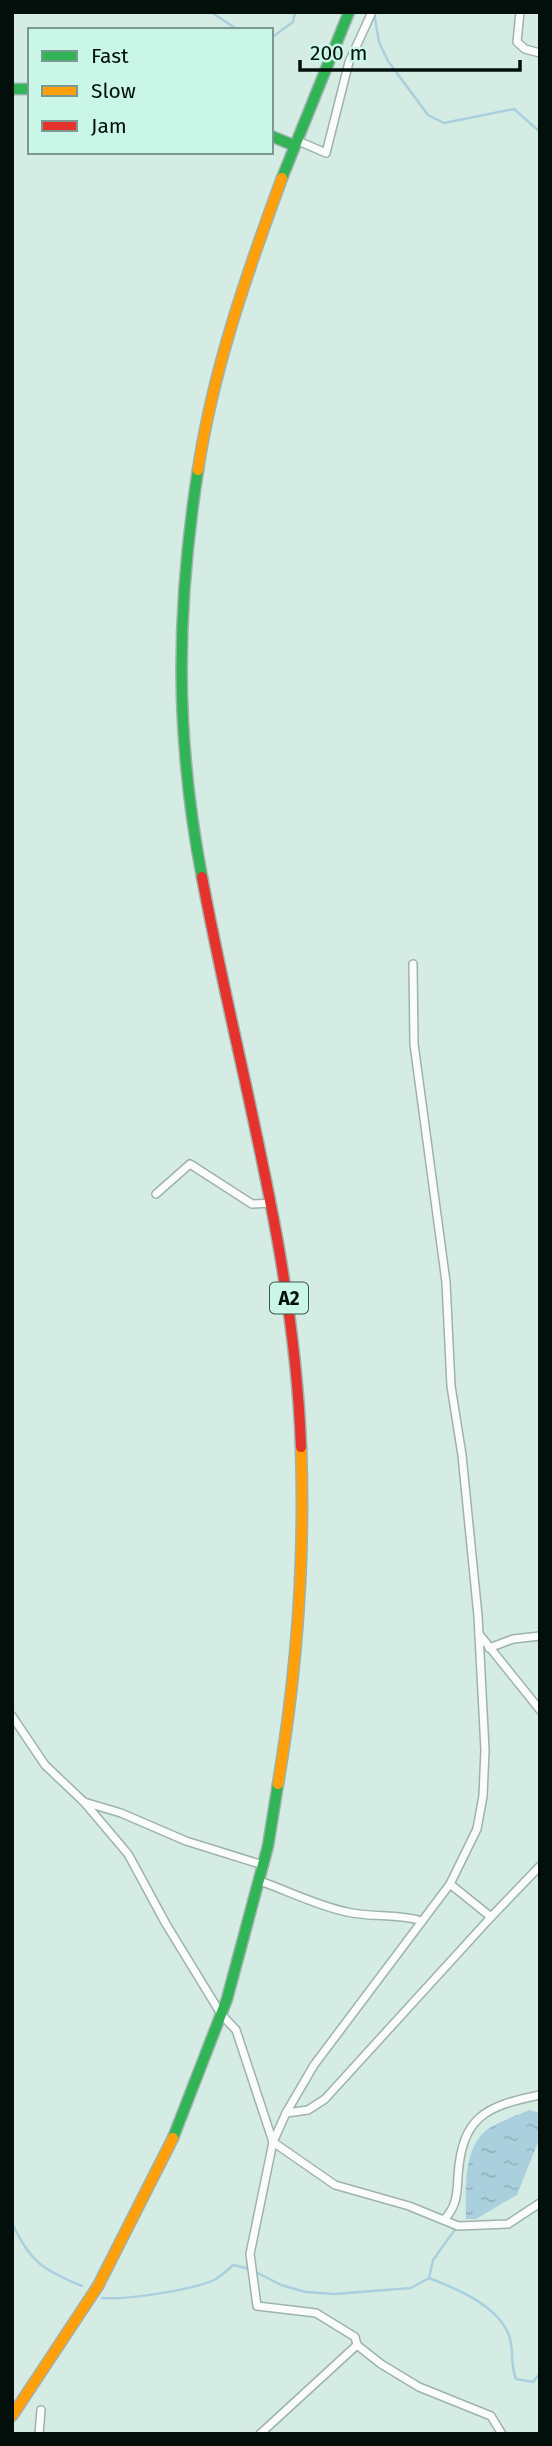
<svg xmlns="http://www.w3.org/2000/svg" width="552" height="2446" viewBox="0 0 552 2446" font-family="'Fira Sans',sans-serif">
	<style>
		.water { fill: url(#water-ripples) }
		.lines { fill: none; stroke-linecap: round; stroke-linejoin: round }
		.stream { stroke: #aad0de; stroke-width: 2.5 }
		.street-casing { stroke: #9fb2ac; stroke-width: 10 }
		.fast-casing { stroke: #9fb2ac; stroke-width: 13 }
		.slow-casing { stroke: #9fb2ac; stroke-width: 13 }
		.jam-casing { stroke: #9fb2ac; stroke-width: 13 }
		.street { stroke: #f9fcfb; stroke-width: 7 }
		.fast { stroke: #30b455; stroke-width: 10 }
		.slow { stroke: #ff9f0a; stroke-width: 10 }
		.jam { stroke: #e5322d; stroke-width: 10 }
		.labels { text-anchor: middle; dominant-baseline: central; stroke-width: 7; stroke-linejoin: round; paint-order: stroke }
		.shield { fill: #caf6e7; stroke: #3e544d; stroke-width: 2 }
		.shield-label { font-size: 19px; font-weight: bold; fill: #020f0b }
	</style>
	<defs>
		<pattern id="water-ripples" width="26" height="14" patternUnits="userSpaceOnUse" patternTransform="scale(1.75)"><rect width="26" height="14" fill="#aad0de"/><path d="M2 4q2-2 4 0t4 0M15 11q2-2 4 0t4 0" fill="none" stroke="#91b1bd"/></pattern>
	</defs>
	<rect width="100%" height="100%" fill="#d4ece4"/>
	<path class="water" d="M529,2110L540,2113V2137L517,2195L476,2219H466C466,2191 462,2148 488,2129C500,2121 516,2116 529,2110Z"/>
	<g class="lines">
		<g class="stream">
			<polyline points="211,12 238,30"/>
			<polyline points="374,13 379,42 388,61 428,115 444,123 514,109 540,132"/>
			<polyline points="271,38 293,22 295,12"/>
			<path d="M12,2223C30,2262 43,2270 82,2286"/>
			<path d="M256,2272L281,2285L306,2292L334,2294L411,2288L429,2278C457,2289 497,2305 509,2335C514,2349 510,2365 516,2379L533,2382L540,2373"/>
			<polyline points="429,2278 433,2260 456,2228"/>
			<path d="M102,2298C125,2300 194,2290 216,2279C222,2275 228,2270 233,2265L250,2269"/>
		</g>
		<g class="street-casing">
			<g id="street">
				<polyline points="520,12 517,42 525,49 540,53"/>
				<polyline points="296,140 326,153 349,62 372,12"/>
				<polyline points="413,964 414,1044 446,1282 451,1386 462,1455 478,1616 485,1750 483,1796 477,1829 450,1884 314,2065 286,2113 273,2142 250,2254 257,2306 316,2313 355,2337 357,2345 381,2364 419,2387 491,2416 502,2434"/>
				<polyline points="156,1194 190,1164 252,1204 272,1203"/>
				<polyline points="479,1634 540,1710"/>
				<polyline points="489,1648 513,1639 540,1636"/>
				<polyline points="12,1716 45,1765 84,1802 121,1813 186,1841 263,1865"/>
				<polyline points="84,1802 128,1854 166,1924 221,2014 236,2030 273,2142 335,2185 409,2206 458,2226 508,2224 540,2203"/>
				<path d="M260,1881C288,1891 318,1906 347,1912C373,1918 397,1913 422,1921"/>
				<polyline points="450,1884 491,1917 540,1866"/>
				<polyline points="286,2113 308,2110 325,2099 491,1917"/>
				<path d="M444,2220C457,2206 457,2194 458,2176C462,2117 485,2106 540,2095"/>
				<polyline points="39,2434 41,2410"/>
				<polyline points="260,2434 357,2345"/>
			</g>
		</g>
		<g class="fast-casing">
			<g id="fast">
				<polyline points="12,89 30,89"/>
				<polyline points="271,136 293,145"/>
				<polyline points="282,178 349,12"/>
				<path d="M198,470C176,611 175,736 202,877"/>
				<polyline points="173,2138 227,1999 268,1846 278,1784"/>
			</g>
		</g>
		<g class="slow-casing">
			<g id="slow">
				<path d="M198,470C213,370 247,273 282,178"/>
				<path d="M278,1784C297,1672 305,1561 301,1447"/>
				<polyline points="12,2416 98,2286 173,2138"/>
			</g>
		</g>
		<g class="jam-casing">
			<path id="jam" d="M202,877C237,1067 294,1252 301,1447"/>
		</g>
		<use href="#street" class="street"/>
		<use href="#fast" class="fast"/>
		<use href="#slow" class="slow"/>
		<use href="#jam" class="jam"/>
	</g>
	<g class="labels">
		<rect class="shield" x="270" y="1282.5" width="38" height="31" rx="5"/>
		<g class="shield-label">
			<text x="289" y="1298">A2</text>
		</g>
	</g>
	<rect width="552" height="2446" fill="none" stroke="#020f0b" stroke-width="28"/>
	<rect x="28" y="28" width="245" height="126" fill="#caf6e7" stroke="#7a9a8f" stroke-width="2"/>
	<rect x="42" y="51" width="35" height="10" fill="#30b455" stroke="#7a9a8f" stroke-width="2"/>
	<text x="91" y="63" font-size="21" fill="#020f0b">Fast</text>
	<rect x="42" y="86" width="35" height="10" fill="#ff9f0a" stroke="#7a9a8f" stroke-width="2"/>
	<text x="91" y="98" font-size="21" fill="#020f0b">Slow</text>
	<rect x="42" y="121" width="35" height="10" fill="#e5322d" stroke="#7a9a8f" stroke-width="2"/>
	<text x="91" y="133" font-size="21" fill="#020f0b">Jam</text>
	<path d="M300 60v10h220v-10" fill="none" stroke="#020f0b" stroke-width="3.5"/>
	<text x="310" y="60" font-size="21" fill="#020f0b" stroke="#caf6e7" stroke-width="5" paint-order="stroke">200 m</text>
</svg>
